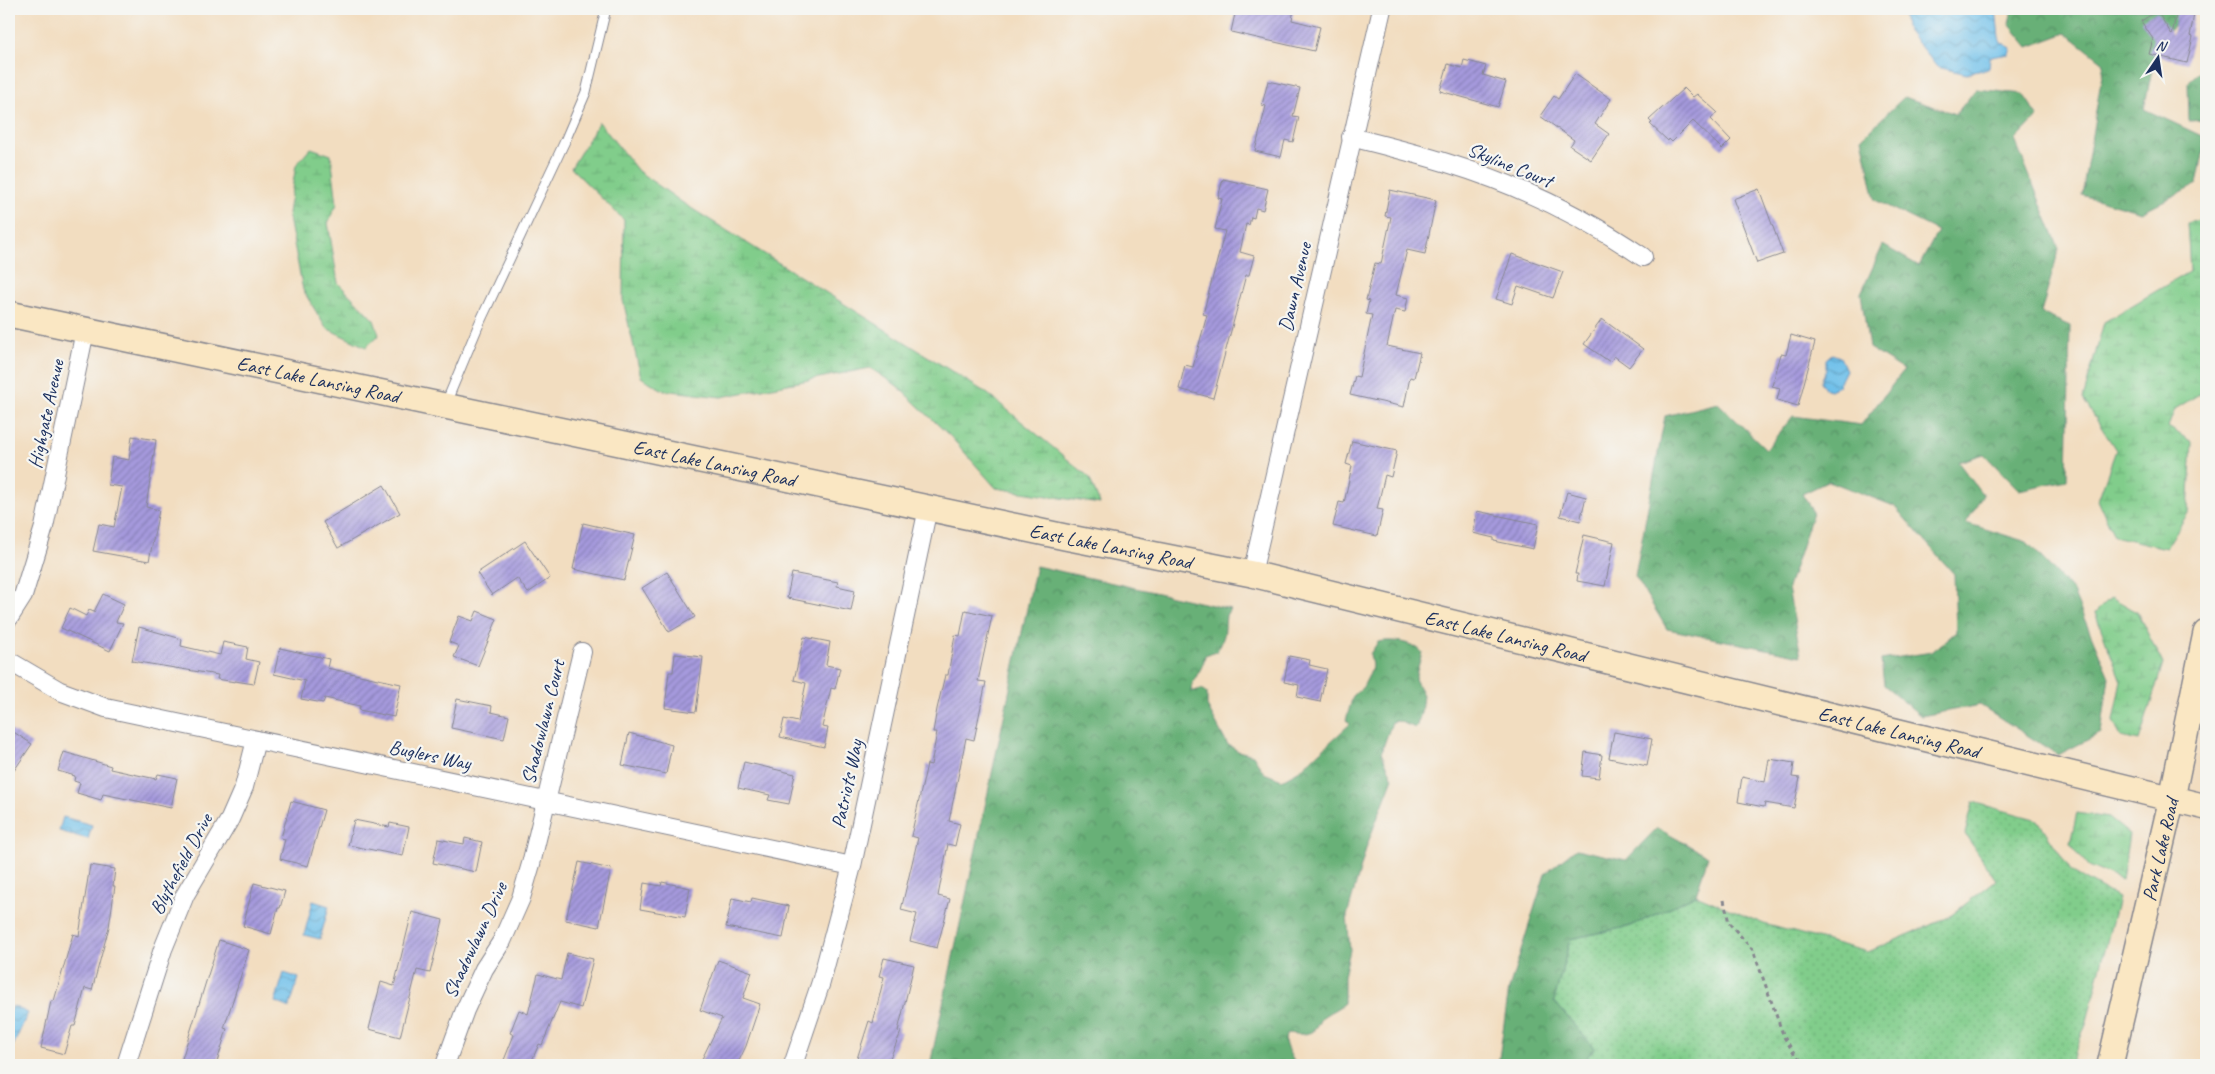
<svg xmlns="http://www.w3.org/2000/svg" width="2215" height="1074" viewBox="0 0 2215 1074" font-family="Caveat,sans-serif">
	<style>
		.grass { fill: url(#grass-dots); stroke: #4e7e74 }
		.forest { fill: url(#forest-crowns); stroke: #42706a }
		.wetland { fill: url(#wetland-marsh); stroke: #4e7e74 }
		.water { fill: url(#water-waves); stroke: #4478a4 }
		.building { fill: url(#building-hatch) }
		.lines { fill: none; stroke-linecap: round; stroke-linejoin: round }
		.lane-casing { stroke: #86868f; stroke-width: 11 }
		.street-casing { stroke: #86868f; stroke-width: 20 }
		.secondary-casing { stroke: #86868f; stroke-width: 28 }
		.path { stroke: #86868f; stroke-width: 3; stroke-dasharray: 4 4; stroke-linecap: butt }
		.lane { stroke: #fff; stroke-width: 9 }
		.street { stroke: #fff; stroke-width: 18 }
		.secondary { stroke: #fae7c3; stroke-width: 25 }
		.labels { text-anchor: middle; dominant-baseline: central; stroke-width: 4.5; stroke-linejoin: round; paint-order: stroke }
		.street-label { font-size: 20px; fill: #1b2f5e; stroke: #f6f6f2 }
	</style>
	<defs>
		<pattern id="grass-dots" width="8" height="8" patternUnits="userSpaceOnUse" patternTransform="scale(1.25)"><rect width="8" height="8" fill="#81cd8b"/><path d="M2 2h.1M6 6h.1" fill="none" stroke="#6fb07a" stroke-width="1.8" stroke-linecap="round"/></pattern>
		<pattern id="forest-crowns" width="20" height="18" patternUnits="userSpaceOnUse" patternTransform="scale(1.25)"><rect width="20" height="18" fill="#68b077"/><path d="M2 6a3 3 0 1 1 6 0M12 15a3 3 0 1 1 6 0" fill="none" stroke="#559065"/></pattern>
		<pattern id="wetland-marsh" width="20" height="14" patternUnits="userSpaceOnUse" patternTransform="scale(1.25)"><rect width="20" height="14" fill="#81cd8b"/><path d="M1 5h8M5 5V1M11 12h8M15 12V8" fill="none" stroke="#6fb07a"/></pattern>
		<pattern id="water-waves" width="16" height="10" patternUnits="userSpaceOnUse" patternTransform="scale(1.25)"><rect width="16" height="10" fill="#6ec0ea"/><path d="M0 5q4-4 8 0t8 0" fill="none" stroke="#5a9cc1"/></pattern>
		<pattern id="building-hatch" width="6" height="6" patternUnits="userSpaceOnUse" patternTransform="scale(1.25)"><rect width="6" height="6" fill="#a69add"/><path d="M-1 1l2-2M0 6l6-6M5 7l2-2" fill="none" stroke="#867eb6"/></pattern>
	</defs>
	<rect width="100%" height="100%" fill="#f6f6f2"/>
	<filter id="ink" filterUnits="userSpaceOnUse"><feTurbulence type="fractalNoise" baseFrequency=".02" numOctaves="2"/><feDisplacementMap in="SourceGraphic" scale="10" xChannelSelector="R" yChannelSelector="G"/><feConvolveMatrix kernelMatrix="1 2 1 2 8 2 1 2 1" color-interpolation-filters="sRGB"/></filter>
	<filter id="wash" filterUnits="userSpaceOnUse"><feTurbulence type="fractalNoise" baseFrequency=".0096" numOctaves="4" result="noise"/><feDisplacementMap in="SourceGraphic" scale="20" xChannelSelector="R" yChannelSelector="G"/><feGaussianBlur stdDeviation="1.12" result="paint"/><feColorMatrix in="noise" values="0 0 0 0 0 0 0 0 0 0 0 0 0 0 0 0 0 1.4 0 .05"/><feComposite in="paint" operator="in"/></filter>
	<g filter="url(#wash)">
		<rect width="100%" height="100%" fill="#f2ddc0"/>
		<polygon class="grass" points="1973,802 2038,820 2071,871 2118,898 2087,1021 2070,1065 1581,1065 1594,1048 1554,1001 1570,939 1631,926 1696,895 1764,924 1868,952 1949,917 1996,880 1965,834"/>
		<g class="forest">
			<polygon points="2012,9 2184,9 2189,12 2158,39 2144,109 2206,138 2197,184 2141,212 2082,195 2104,63 2066,33 2028,47 2009,24"/>
			<polygon points="2206,66 2206,120 2189,121 2188,82"/>
			<polygon points="1976,89 2023,94 2038,116 2015,140 2059,249 2041,313 2070,326 2067,480 2019,490 1984,454 1958,462 1983,495 1966,523 2027,542 2072,590 2109,677 2101,733 2058,755 1980,705 1921,716 1884,685 1881,660 1932,652 1956,632 1954,574 1894,506 1829,481 1802,494 1813,512 1788,588 1801,656 1667,629 1635,576 1665,416 1718,403 1766,449 1793,416 1861,425 1904,370 1869,348 1861,293 1883,245 1919,266 1938,231 1875,200 1862,138 1904,97 1956,114"/>
			<path d="M1036,566L1230,609L1226,615C1224,633 1227,633 1217,651L1205,655C1204,670 1191,679 1191,692L1201,689L1207,693V706L1227,744L1238,751L1253,755L1264,773L1282,780L1300,770L1350,724L1346,720L1353,696L1363,687L1369,675L1372,666L1370,654L1378,642C1391,639 1413,642 1422,652L1415,679L1423,695L1421,713L1416,728L1398,721L1392,722L1381,753L1393,778L1367,845L1347,916L1350,950L1344,976V1003C1338,1009 1331,1011 1324,1016C1320,1019 1319,1022 1317,1026C1311,1037 1297,1034 1287,1033C1281,1045 1292,1054 1295,1065H930Z"/>
			<polygon points="1657,828 1708,856 1696,895 1631,926 1570,939 1554,1001 1594,1048 1581,1065 1498,1065 1509,989 1545,874 1576,849 1626,860"/>
		</g>
		<g class="wetland">
			<polygon points="599,122 638,171 683,203 988,394 1089,477 1100,504 996,488 951,437 896,385 870,368 721,397 663,390 641,377 623,300 624,220 571,168"/>
			<polygon points="311,148 331,155 337,204 328,223 338,283 374,320 379,335 366,347 326,328 303,290 288,213 296,165"/>
			<polygon points="2206,218 2206,390 2175,409 2168,427 2192,442 2188,513 2166,548 2114,536 2098,500 2116,450 2083,399 2104,322 2190,271 2187,223"/>
			<polygon points="2111,597 2137,612 2163,664 2139,741 2121,737 2113,721 2121,681 2095,613"/>
			<polygon points="2077,813 2109,818 2129,834 2122,880 2088,866 2070,843"/>
		</g>
		<g class="water">
			<polygon points="1903,9 1996,9 1999,37 2001,42 2011,48 2009,54 1990,57 1989,68 1982,71 1977,70 1967,74 1937,67 1905,27"/>
			<polygon points="1832,354 1840,357 1846,370 1838,386 1831,390 1824,388 1821,381 1826,370 1826,359"/>
			<polygon points="63,817 92,825 88,839 59,831"/>
			<polygon points="313,901 329,906 320,939 304,935"/>
			<polygon points="284,973 299,978 289,1008 275,1002"/>
			<polygon points="13,1006 28,1013 13,1046 9,1044 9,1014"/>
		</g>
		<g id="blocks">
			<g class="building">
				<polygon points="1236,9 1294,9 1292,20 1320,27 1314,51 1231,32"/>
				<polygon points="2177,10 2194,14 2190,36 2193,37 2187,63 2149,54 2153,39 2141,21 2157,11 2172,35"/>
				<polygon points="1464,60 1486,66 1483,75 1506,82 1498,107 1440,91 1448,64 1462,68"/>
				<polygon points="1575,74 1611,99 1595,124 1609,134 1591,160 1570,146 1574,140 1540,116 1554,96 1558,99"/>
				<polygon points="1268,81 1300,88 1293,116 1299,117 1293,142 1285,140 1281,157 1255,151 1266,106 1262,105"/>
				<polygon points="1684,88 1693,97 1697,94 1717,112 1711,119 1731,140 1722,149 1693,121 1672,142 1669,139 1668,141 1650,124 1652,123 1649,120"/>
				<polygon points="1223,179 1268,189 1263,210 1256,208 1254,218 1251,217 1249,225 1246,224 1240,252 1254,256 1249,275 1246,275 1213,398 1179,389 1185,365 1193,367 1207,315 1203,314 1225,231 1215,229 1222,199 1218,198"/>
				<polygon points="1759,189 1783,254 1757,263 1733,199"/>
				<polygon points="1390,190 1436,200 1425,254 1407,250 1396,295 1408,298 1405,312 1395,310 1387,346 1420,353 1414,378 1410,377 1404,407 1350,395 1355,376 1359,377 1372,315 1366,314 1369,301 1366,300 1375,263 1381,264 1391,217 1385,216"/>
				<polygon points="1512,254 1563,272 1553,298 1518,286 1512,304 1496,299"/>
				<polygon points="1602,319 1643,349 1629,367 1614,356 1610,362 1584,344"/>
				<polygon points="1791,335 1815,342 1798,406 1777,400 1780,388 1772,386 1781,354 1786,355"/>
				<polygon points="132,436 156,440 146,507 159,510 149,561 93,551 99,524 114,527 122,487 108,485 112,457 129,460"/>
				<polygon points="1352,441 1397,451 1391,477 1385,475 1377,509 1383,510 1377,536 1333,526 1339,502 1344,503 1352,466 1346,464"/>
				<polygon points="384,485 400,513 338,548 323,522"/>
				<polygon points="1567,492 1586,497 1580,521 1560,516"/>
				<polygon points="1477,511 1538,524 1533,549 1494,541 1494,538 1473,533"/>
				<polygon points="583,523 635,535 624,580 573,569"/>
				<polygon points="1584,535 1614,542 1605,586 1577,581 1578,574 1575,574"/>
				<polygon points="525,541 550,578 528,593 517,578 492,595 477,573"/>
				<polygon points="667,572 695,617 669,632 642,588"/>
				<polygon points="792,573 838,582 837,586 855,590 851,611 787,598"/>
				<polygon points="103,594 124,604 116,622 123,623 110,651 61,628 70,608 86,616 89,610 94,612"/>
				<polygon points="965,610 992,616 978,681 986,682 974,740 966,738 949,821 960,824 955,846 948,844 938,896 950,899 937,948 910,941 917,914 901,910 918,838 911,836 927,764 931,765 937,732 933,732 937,709 945,675 948,675 955,635 960,636"/>
				<polygon points="477,611 497,619 478,666 454,657 459,646 449,642 459,616 473,621"/>
				<polygon points="139,627 182,639 181,646 220,655 223,642 248,647 246,659 259,662 254,684 235,681 235,682 217,679 218,675 132,661"/>
				<polygon points="804,637 830,642 826,665 840,668 835,689 831,688 822,727 828,728 824,747 780,737 784,719 798,722 806,683 794,680"/>
				<polygon points="280,648 329,659 327,668 401,684 394,717 359,710 360,706 325,698 323,703 301,699 305,681 274,674"/>
				<polygon points="675,654 703,657 696,712 665,708 669,672 673,672"/>
				<polygon points="1289,656 1310,660 1309,665 1327,669 1320,702 1297,697 1299,685 1284,682"/>
				<polygon points="457,699 492,706 491,712 509,716 504,739 451,728"/>
				<polygon points="9,729 32,744 9,778"/>
				<polygon points="1614,732 1652,739 1647,766 1609,758"/>
				<polygon points="629,733 672,745 666,774 622,765"/>
				<polygon points="64,752 111,766 110,769 156,779 158,774 177,778 171,808 103,794 101,800 77,793 80,783 74,781 75,776 58,771"/>
				<polygon points="1585,752 1602,755 1599,778 1582,776"/>
				<polygon points="1769,759 1794,763 1792,777 1800,778 1794,808 1765,803 1764,807 1738,802 1742,777 1765,782"/>
				<polygon points="744,762 795,774 789,804 768,800 770,795 738,788"/>
				<polygon points="291,801 324,810 308,866 280,859 285,839 281,838"/>
				<polygon points="354,820 389,827 390,823 409,827 403,856 348,845"/>
				<polygon points="465,838 482,842 476,872 433,863 438,839 464,844"/>
				<polygon points="579,862 611,869 599,927 566,920"/>
				<polygon points="90,865 115,869 113,886 115,886 109,927 92,990 85,988 75,1026 72,1026 64,1054 41,1048 51,1001 54,1001 73,934 79,936"/>
				<polygon points="662,882 690,888 685,917 640,909 644,883 661,886"/>
				<polygon points="254,883 285,891 280,908 278,908 271,934 243,926"/>
				<polygon points="732,898 751,902 752,898 789,906 783,938 726,927"/>
				<polygon points="412,912 443,920 430,973 417,970 400,1037 369,1029 381,982 394,986"/>
				<polygon points="219,940 249,950 224,1028 227,1029 216,1065 180,1065"/>
				<polygon points="567,953 593,959 581,1008 560,1002 542,1045 539,1044 530,1065 518,1065 504,1060 514,1035 510,1033 519,1010 528,1014 538,974 561,980"/>
				<polygon points="884,958 914,965 898,1031 901,1032 887,1065 855,1065 869,1021 873,1023 884,977 879,976"/>
				<polygon points="718,960 752,972 743,998 760,1004 746,1046 737,1065 699,1065 722,1018 700,1010"/>
			</g>
		</g>
	</g>
	<g filter="url(#ink)">
		<use href="#blocks" fill-opacity="0" stroke="#86868f" stroke-width="1"/>
		<g class="lines">
			<g class="lane-casing">
				<polyline id="lane" points="446,403 479,324 565,141 586,92 606,9"/>
			</g>
			<g class="street-casing">
				<g id="street">
					<path d="M1351,137C1383,145 1416,153 1447,163C1516,184 1583,216 1643,257"/>
					<polyline points="1252,574 1382,9"/>
					<polyline points="9,618 23,596 44,527 85,331"/>
					<polyline points="9,661 60,691 106,708 852,866"/>
					<polyline points="126,1065 163,949 185,895 230,819 244,787 256,740"/>
					<polyline points="445,1065 465,1010 484,969 502,941 521,898 531,864 582,652"/>
					<polyline points="793,1065 821,982 852,866 928,508"/>
				</g>
			</g>
			<g class="secondary-casing">
				<g id="secondary">
					<path id="s1" d="M9,314L1065,537L1252,574L2206,807"/>
					<path id="s2" d="M2110,1065L2172,798L2206,633"/>
				</g>
			</g>
			<polyline class="path" points="1724,900 1729,923 1753,950 1784,1037 1796,1056 1808,1065"/>
			<use href="#lane" class="lane"/>
			<use href="#street" class="street"/>
			<use href="#secondary" class="secondary"/>
		</g>
	</g>
	<g class="labels">
		<g class="street-label">
			<text transform="translate(1510 165) rotate(22)">Skyline Court</text>
			<text transform="translate(1295 287) rotate(-77)">Dawn Avenue</text>
			<text stroke="none"><textPath href="#s1" startOffset="316">East Lake Lansing Road</textPath></text>
			<text transform="translate(46 414) rotate(-78)">Highgate Avenue</text>
			<text stroke="none"><textPath href="#s1" startOffset="721">East Lake Lansing Road</textPath></text>
			<text stroke="none"><textPath href="#s1" startOffset="1126">East Lake Lansing Road</textPath></text>
			<text stroke="none"><textPath href="#s1" startOffset="1531">East Lake Lansing Road</textPath></text>
			<text transform="translate(543 722) rotate(-76)">Shadowlawn Court</text>
			<text stroke="none"><textPath href="#s1" startOffset="1936">East Lake Lansing Road</textPath></text>
			<text transform="translate(430 755) rotate(12)">Buglers Way</text>
			<text transform="translate(847 784) rotate(-78)">Patriots Way</text>
			<text stroke="none"><textPath href="#s2" startOffset="221">Park Lake Road</textPath></text>
			<text transform="translate(181 864) rotate(-62)">Blythefield Drive</text>
			<text transform="translate(475 940) rotate(-65)">Shadowlawn Drive</text>
		</g>
	</g>
	<rect width="2215" height="1074" fill="none" stroke="#f6f6f2" stroke-width="30"/>
	<g transform="translate(2158 58) rotate(13)" stroke="#f6f6f2" stroke-width="4" paint-order="stroke">
	<path d="M0-4L9 19L0 12L-9 19Z" fill="#1b2f5e"/>
	<text y="-8" font-size="14" font-weight="bold" text-anchor="middle" fill="#1b2f5e">N</text>
	</g>
</svg>
